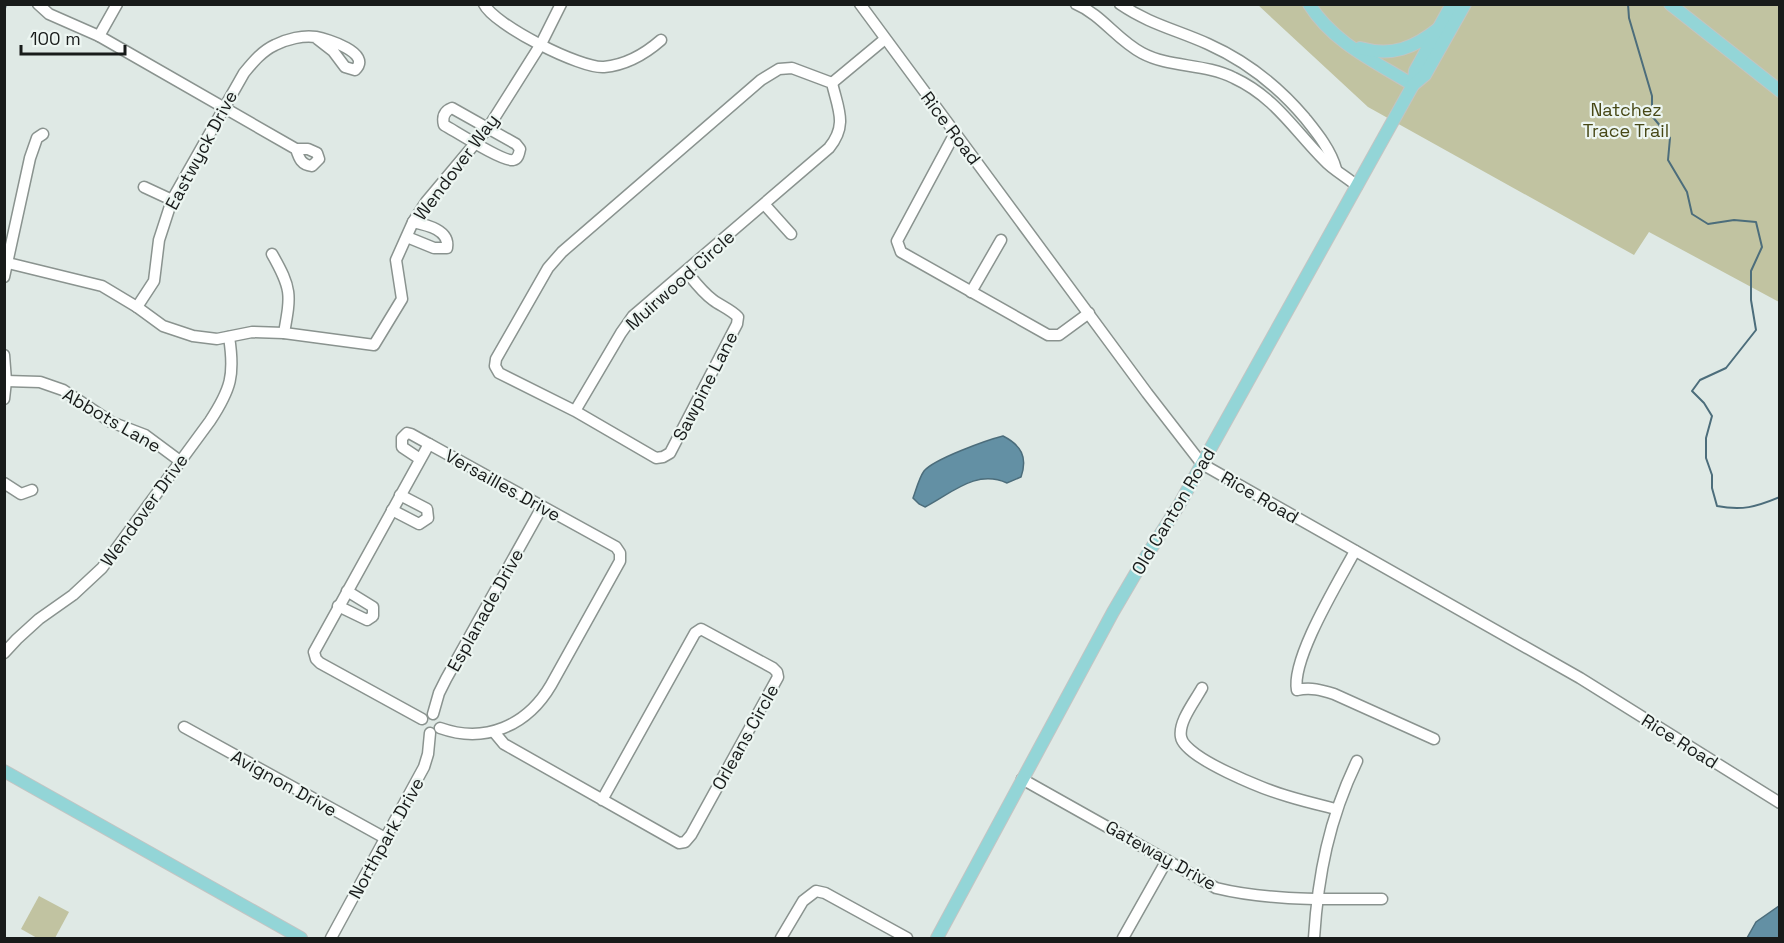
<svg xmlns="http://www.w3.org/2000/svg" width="1784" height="943" viewBox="0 0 1784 943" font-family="'Space Grotesk',sans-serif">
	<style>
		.green { fill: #c1c3a1 }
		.water { fill: #6390a4; stroke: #4c6d7b; stroke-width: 1.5 }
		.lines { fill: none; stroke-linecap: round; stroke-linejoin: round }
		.stream { stroke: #4c6d7b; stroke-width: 2 }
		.minor-casing { stroke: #8a938f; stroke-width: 13 }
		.major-casing { stroke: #c3c4c3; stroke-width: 14 }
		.minor { stroke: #fff; stroke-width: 10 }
		.major { stroke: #93d5d7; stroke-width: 12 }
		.labels { text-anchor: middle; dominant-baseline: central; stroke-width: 4.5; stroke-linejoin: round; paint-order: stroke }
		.park-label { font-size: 18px; fill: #474816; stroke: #edf6f2 }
		.street-label { font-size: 18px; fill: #181b1a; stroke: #edf6f2 }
	</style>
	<rect width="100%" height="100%" fill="#dfe9e5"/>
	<g class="green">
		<polygon points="1258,5 1779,5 1779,302 1649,232 1634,255 1368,107"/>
		<polygon points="39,896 69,912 55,938 37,938 21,929"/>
	</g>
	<g class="water">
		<path d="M1003,436C1021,445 1028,457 1021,477L1007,483C976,469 952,493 925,507L919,504L913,498C916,490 919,478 924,471C934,459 987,440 1003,436Z"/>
		<polygon points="1779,906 1779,938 1747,938 1756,922"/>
	</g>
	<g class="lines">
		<g class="stream">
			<path d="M1628,4L1629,18L1652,96V116L1670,138L1668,160L1687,192L1692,214L1708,224L1734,220L1756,222L1762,247L1751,271V300L1756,330L1726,368L1700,380L1692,391L1704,403L1712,416L1706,438V458L1712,475V488L1717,506C1742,511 1756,507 1780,497"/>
			<polyline points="4,13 6,4"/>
		</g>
		<g class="minor-casing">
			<g id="minor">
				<path d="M38,4L49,14L99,36L296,149H308L317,153L319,159L312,166C301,165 299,158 296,149"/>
				<path d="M484,4C494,25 581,69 604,67C626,65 645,54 661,40"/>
				<polyline points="860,4 1147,393 1202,464 1580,678 1780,803"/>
				<path d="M1076,4C1102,15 1117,40 1142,53C1170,68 1204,63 1234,78C1275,97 1294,130 1325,161C1332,169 1348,178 1357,186"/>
				<path d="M1120,4C1149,24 1177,30 1208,44C1246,61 1278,86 1305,118C1317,133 1331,150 1336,169"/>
				<polyline points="99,36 117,4"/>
				<polyline points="832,83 885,39"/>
				<path d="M452,108L516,144L520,149C519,154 518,159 513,160C503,162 455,131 444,125C442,117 444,111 452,108Z"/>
				<polyline points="955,133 897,241 901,252 1048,335 1059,335 1089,313"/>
				<polyline points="144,187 172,200"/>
				<polyline points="765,205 791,234"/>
				<path d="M407,237L434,248H447C450,230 427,225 413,222"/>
				<path d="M272,254C292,289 291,294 284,333"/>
				<polyline points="8,263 102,286 137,307 163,326 193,336 217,339 252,332 284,333 374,345 402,299 396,260 413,222 426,202 488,128 541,44 561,4"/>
				<polyline points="4,277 30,158 37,138 43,134"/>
				<polyline points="971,292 1001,240"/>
				<path d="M137,307L154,281L159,240L172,200L244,73C253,62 262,51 275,45C287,39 303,35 316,37C327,39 373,53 355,70L345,67L333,51L315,37"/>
				<polyline points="4,355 6,381 4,399"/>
				<polyline points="6,381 40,382 63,390 111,422 145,435 180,461"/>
				<path d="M575,411L621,333L633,316L829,148C848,125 838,109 832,83L792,68L779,69L761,80L562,252L548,268L496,359L495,366L499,373L575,411L656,458L663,457L670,453L737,324L738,317C730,309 721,306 713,300C702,292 694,281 686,271"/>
				<polyline points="420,459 402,447 402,438 407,433 411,434 429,444"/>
				<polyline points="4,483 21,494 32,490"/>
				<polyline points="392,510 419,524 428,518 427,509 400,495"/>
				<path d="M1355,551C1339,581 1291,659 1297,690C1311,687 1321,690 1334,694L1434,739"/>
				<polyline points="338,606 367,620 373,616 373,607 347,591"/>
				<path d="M4,653L17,639L39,619L73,595L102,568L210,421C231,389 235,375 229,337"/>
				<path d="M1202,688C1195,701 1178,722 1181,737C1184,758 1266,790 1287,796C1303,801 1320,805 1336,809"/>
				<polyline points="433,714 439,693 446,679 542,507"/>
				<path d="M422,719L320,663L316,659L314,652L429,444L616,547L620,553V561L551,685C527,726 485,744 440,728"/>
				<polyline points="184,727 385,838"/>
				<polyline points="494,732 504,744 679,843 685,842 691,835 778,677 777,672 773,668 701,629 695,633 602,800"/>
				<path d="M1022,779L1216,888C1269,901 1327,899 1382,899"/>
				<polyline points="331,938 424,767 428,754 430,733"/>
				<polyline points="781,938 803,901 816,891 825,893 907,938"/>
				<polyline points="1123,938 1167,860"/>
				<path d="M1314,938C1318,875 1329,819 1357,761"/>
			</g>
		</g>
		<g class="major-casing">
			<g id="major">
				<path d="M1309,4C1333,43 1376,62 1413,85"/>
				<polyline points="1670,4 1780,91"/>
				<path d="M1360,48C1392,57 1414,48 1439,28"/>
				<polyline points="1413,85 1415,71 1452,4"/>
				<polyline points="4,771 301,938"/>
				<polyline points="937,938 1113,612 1140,566 1179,505 1413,85 1425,75 1465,4"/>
			</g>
		</g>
		<use href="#minor" class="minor"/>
		<use href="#major" class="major"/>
	</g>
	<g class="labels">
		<g class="park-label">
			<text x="1626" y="109">Natchez<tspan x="1626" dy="21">Trace Trail</tspan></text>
		</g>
		<g class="street-label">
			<text transform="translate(951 128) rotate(53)">Rice Road</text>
			<text transform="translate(201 150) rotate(-62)">Eastwyck Drive</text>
			<text transform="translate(456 167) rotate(-53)">Wendover Way</text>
			<text transform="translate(680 280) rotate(-42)">Muirwood Circle</text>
			<text transform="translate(705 386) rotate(-63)">Sawpine Lane</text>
			<text transform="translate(112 420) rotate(30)">Abbots Lane</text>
			<text transform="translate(503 485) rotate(29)">Versailles Drive</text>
			<text transform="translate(1260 497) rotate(30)">Rice Road</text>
			<text transform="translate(144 510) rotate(-54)">Wendover Drive</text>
			<text transform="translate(1173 511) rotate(-59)">Old Canton Road</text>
			<text transform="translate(485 610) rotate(-61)">Esplanade Drive</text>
			<text transform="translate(745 737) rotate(-61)">Orleans Circle</text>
			<text transform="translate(1680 741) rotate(32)">Rice Road</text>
			<text transform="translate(284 783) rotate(29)">Avignon Drive</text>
			<text transform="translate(386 838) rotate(-61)">Northpark Drive</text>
			<text transform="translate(1161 855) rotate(29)">Gateway Drive</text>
		</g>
	</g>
	<rect width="1784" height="943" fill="none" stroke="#181b1a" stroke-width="12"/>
	<path d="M21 45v9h104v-9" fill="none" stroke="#181b1a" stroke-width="3"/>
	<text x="30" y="45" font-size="18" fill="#181b1a" stroke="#edf6f2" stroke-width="4.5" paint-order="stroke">100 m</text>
</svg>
